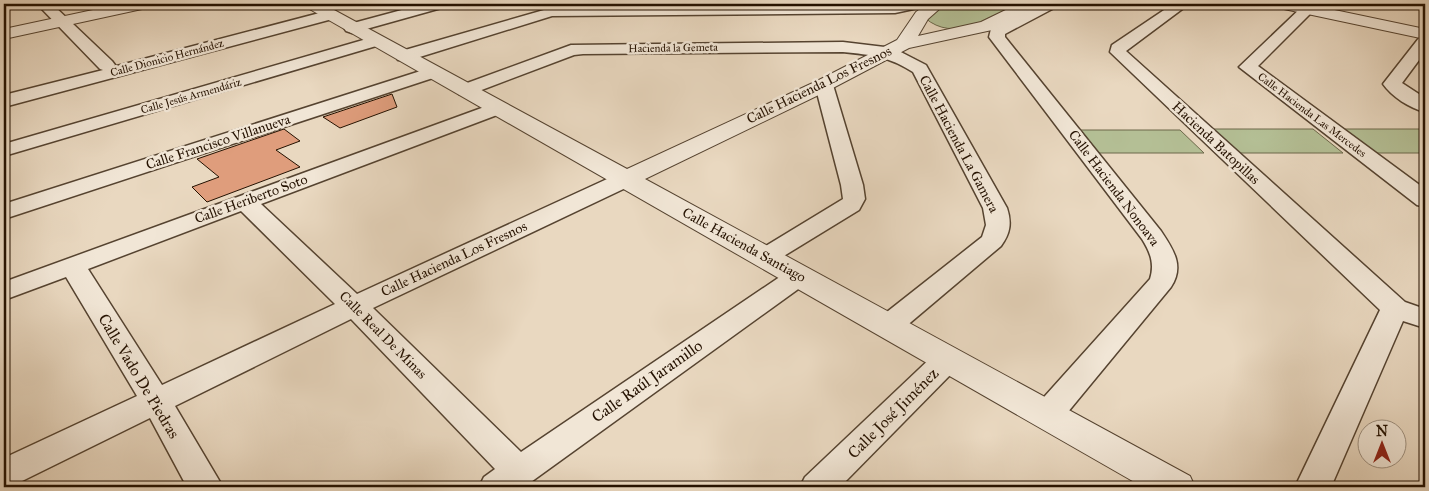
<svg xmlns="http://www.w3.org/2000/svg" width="1429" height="491" viewBox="0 0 1429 491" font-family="'IM FELL Great Primer',serif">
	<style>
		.green { fill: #b4bf95; stroke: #6c684a }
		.building { fill: #df9d7c; stroke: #241100 }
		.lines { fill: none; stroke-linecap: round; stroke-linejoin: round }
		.minor-casing { stroke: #554330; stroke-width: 3 }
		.tertiary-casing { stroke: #554330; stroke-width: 2 }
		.minor { fill: #f1e6d6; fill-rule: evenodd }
		.tertiary { fill: #f1e6d6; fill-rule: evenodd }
		.labels { text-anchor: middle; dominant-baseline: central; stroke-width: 5; stroke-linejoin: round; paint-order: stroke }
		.far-street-label { font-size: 11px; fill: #241100; stroke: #f1e6d6 }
		.street-label { font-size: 14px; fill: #241100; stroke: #f1e6d6 }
		.near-street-label { font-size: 16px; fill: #241100; stroke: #f1e6d6 }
	</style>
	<rect width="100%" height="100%" fill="#e9d8c0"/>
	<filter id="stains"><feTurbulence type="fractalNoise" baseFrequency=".004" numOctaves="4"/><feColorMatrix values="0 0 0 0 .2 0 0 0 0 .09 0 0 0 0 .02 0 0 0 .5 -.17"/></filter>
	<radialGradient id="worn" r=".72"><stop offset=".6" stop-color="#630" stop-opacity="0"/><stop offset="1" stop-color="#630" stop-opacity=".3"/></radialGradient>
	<g class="green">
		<path d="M944,4H1017C989,18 954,43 925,18L931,9Z"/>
		<polygon points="1212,129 1313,129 1343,153 1237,153"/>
		<polygon points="1340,129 1425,129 1425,153 1372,153"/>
		<polygon points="1079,130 1180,130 1204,153 1098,153"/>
	</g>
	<g class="building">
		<polygon points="392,94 397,107 340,128 323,117"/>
		<polygon points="284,129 300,141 276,150 300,167 207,202 192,187 219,177 197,159"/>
	</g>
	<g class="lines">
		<g class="minor-casing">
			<g id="minor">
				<polygon points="37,4 52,4 112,61 115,65 113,67 331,10 336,12 339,15 336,18 4,107 4,95 103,70 100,69"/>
				<polygon points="424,4 447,4 445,7 352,33 346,31 344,28 346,25"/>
				<polygon points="925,4 923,7 895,13 552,16 410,60 398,60 396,56 398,52 551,8"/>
				<path d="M1040,4H1058L1056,7L1005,34V37L1161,231C1173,249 1185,266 1171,287L1058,424L1047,427L1036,424L1031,415L1036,406L1150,279C1155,263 1150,252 1142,239L989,37L991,29Z"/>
				<polygon points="1173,4 1189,4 1126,51 1405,302 1425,309 1425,328 1403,321 1331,487 1295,487 1380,310 1110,52 1112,45"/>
				<polygon points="1305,4 1320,4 1258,66 1425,189 1425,207 1417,205 1239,67"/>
				<polygon points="377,36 383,38 385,41 383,44 4,156 4,144"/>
				<path d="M1425,36V52L1402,83L1425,98V112C1410,108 1392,97 1383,84L1419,38Z"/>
				<path d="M843,42L893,48L926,65L1007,208C1012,223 1010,234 1001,246L898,333L888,336L878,333L874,326L878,319L982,237L986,225L983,208L913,72C888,56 872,55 843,52L583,54L574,55L471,94L465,95L459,94L456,90L459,86L571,45Z"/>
				<polygon points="433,67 439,68 442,72 439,76 4,219 4,204"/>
				<polygon points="824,80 830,81 833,85 863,185 865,199 859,210 774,262 765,265 756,262 752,257 756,252 843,199 841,185 815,85 818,81"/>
				<path d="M498,102L505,104L508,108L505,112L261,204L357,294L618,174L626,172L634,174L637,179L634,184L373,308L521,452L790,270L799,268L808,270L812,276L808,282L524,487H479L484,477L495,469L351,319L175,406L223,487H187L150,418L16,484L4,487V458L137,396L66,277L4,300V282ZM241,211L335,304L162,385L88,269Z"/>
				<polygon points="948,348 959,352 963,359 959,366 840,487 800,487 805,477 937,352"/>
			</g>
		</g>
		<g class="tertiary-casing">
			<g id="tertiary">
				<polygon points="121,4 150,4 148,7 142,9 4,39 4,29"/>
				<polygon points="304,4 323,4 627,169 817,81 897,40 916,12 927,4 945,4 928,19 918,36 981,22 1018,4 1038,4 1036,7 992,30 909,48 831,89 645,179 1190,476 1195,487 1143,487 306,7"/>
				<polygon points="1276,4 1306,4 1425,29 1425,39 1284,9 1278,7"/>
			</g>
		</g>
		<use href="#minor" class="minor"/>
		<use href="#tertiary" class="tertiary"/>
	</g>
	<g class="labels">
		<g class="far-street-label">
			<text transform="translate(673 48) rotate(-1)">Hacienda la Gemeta</text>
			<text transform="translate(167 58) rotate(-15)">Calle Dionicio Hernández</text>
			<text transform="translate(191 96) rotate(-16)">Calle Jesús Armendáriz</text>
			<text transform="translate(1312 115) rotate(37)">Calle Hacienda Las Mercedes</text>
		</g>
		<g class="street-label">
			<text transform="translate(819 85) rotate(-26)">Calle Hacienda Los Fresnos</text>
			<text transform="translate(218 142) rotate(-18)">Calle Francisco Villanueva</text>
			<text transform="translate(1216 143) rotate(43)">Hacienda Batopillas</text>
			<text transform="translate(959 144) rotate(62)">Calle Hacienda La Gamera</text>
			<text transform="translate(1114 188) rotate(53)">Calle Hacienda Nonoava</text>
			<text transform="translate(251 199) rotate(-20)">Calle Heriberto Soto</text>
			<text transform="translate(744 245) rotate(29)">Calle Hacienda Santiago</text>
			<text transform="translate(454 259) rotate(-25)">Calle Hacienda Los Fresnos</text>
			<text transform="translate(383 335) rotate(45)">Calle Real De Minas</text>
		</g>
		<g class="near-street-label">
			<text transform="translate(139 376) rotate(59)">Calle Vado De Piedras</text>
			<text transform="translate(647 381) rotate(-35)">Calle Raúl Jaramillo</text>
			<text transform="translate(893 413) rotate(-45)">Calle José Jiménez</text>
		</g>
	</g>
	<rect width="1429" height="491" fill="none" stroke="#e9d8c0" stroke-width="20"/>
	<rect x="5" y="5" width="1419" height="481" fill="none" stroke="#241100" stroke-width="2.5"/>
	<rect x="10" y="10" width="1409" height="471" fill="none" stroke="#241100"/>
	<g transform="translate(1382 444)"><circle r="24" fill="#f1e6d6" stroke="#9f9180"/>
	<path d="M0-4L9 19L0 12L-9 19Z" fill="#8f2418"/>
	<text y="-8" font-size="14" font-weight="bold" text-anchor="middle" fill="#241100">N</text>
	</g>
	<rect width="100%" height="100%" filter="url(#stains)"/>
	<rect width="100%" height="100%" fill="url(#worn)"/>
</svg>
